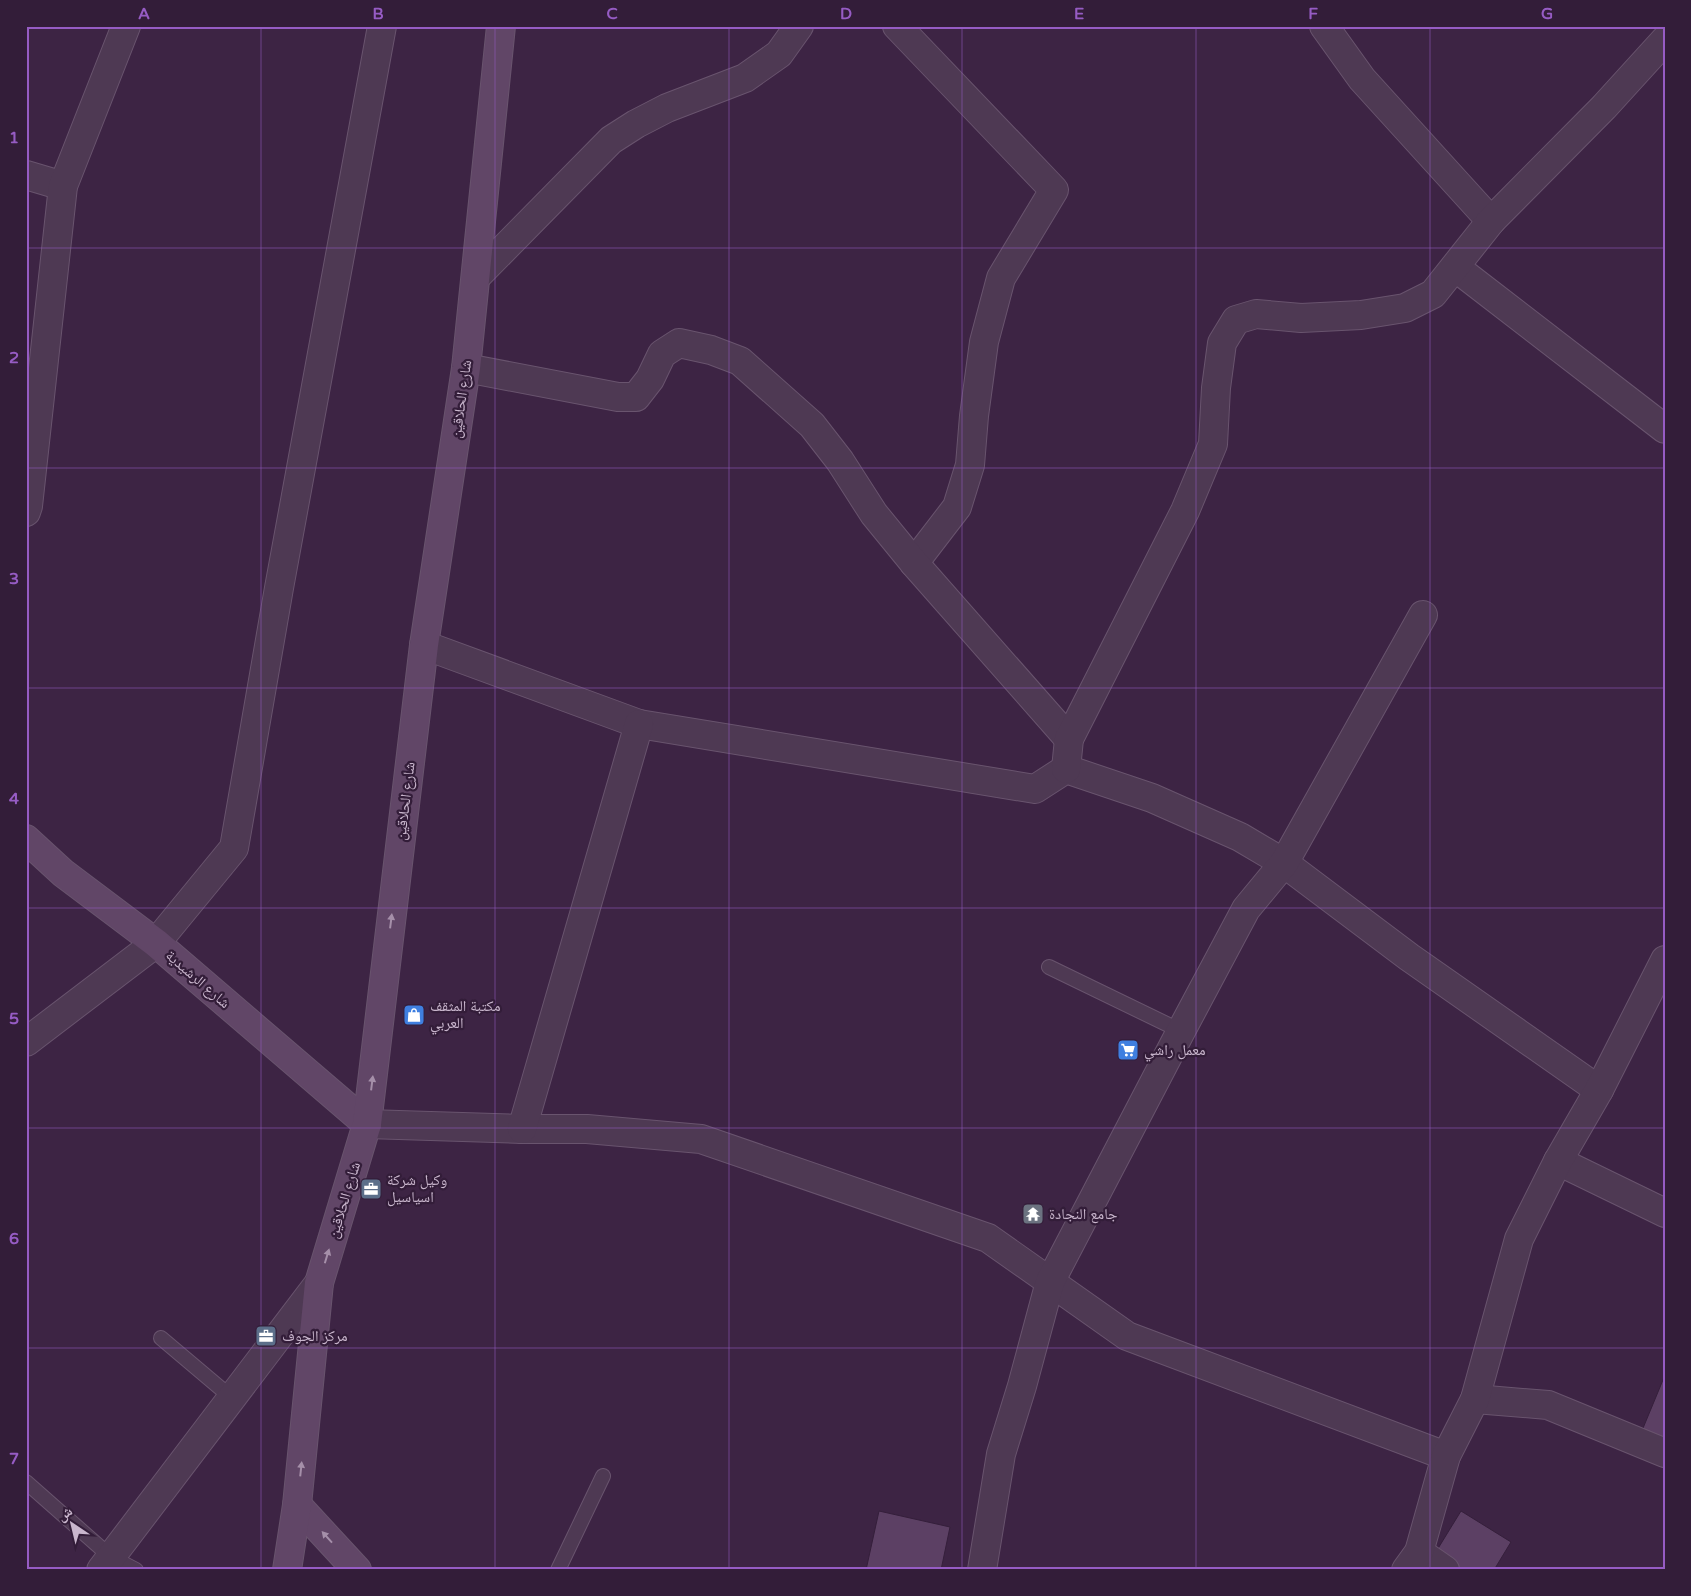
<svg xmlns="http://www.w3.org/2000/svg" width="1691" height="1596" viewBox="0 0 1691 1596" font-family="'Varela Round','Noto Naskh Arabic',sans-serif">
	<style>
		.building { fill: #5c4064; stroke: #351f3b }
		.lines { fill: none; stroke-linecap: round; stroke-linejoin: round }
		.lane-casing { stroke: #69546e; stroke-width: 16 }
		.street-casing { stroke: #69546e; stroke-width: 30 }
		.secondary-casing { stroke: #69546e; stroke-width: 30 }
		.lane { stroke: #4e3953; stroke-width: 14 }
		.street { stroke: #4e3953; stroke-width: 28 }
		.secondary { stroke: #614667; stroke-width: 28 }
		.oneway { fill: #a58fa9 }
		.grid { fill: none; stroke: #965cc4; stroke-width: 1; stroke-opacity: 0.55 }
		.labels { text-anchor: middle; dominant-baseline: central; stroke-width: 4.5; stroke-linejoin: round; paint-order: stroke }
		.street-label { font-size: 15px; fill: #c9b6cd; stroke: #331d39 }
		.poi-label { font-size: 15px; fill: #c9b6cd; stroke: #331d39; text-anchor: start }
		.neatline { fill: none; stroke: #965cc4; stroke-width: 2 }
		.grid-label { font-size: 16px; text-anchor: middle; font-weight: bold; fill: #965cc4 }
	</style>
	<rect width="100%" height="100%" fill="#3d2444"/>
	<g class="building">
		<polygon points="1665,1375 1665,1442 1641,1433"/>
		<polygon points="879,1511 950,1527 941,1570 866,1570"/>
		<polygon points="1461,1511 1511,1542 1494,1570 1457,1570 1434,1555"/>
	</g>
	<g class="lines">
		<g class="lane-casing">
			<g id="lane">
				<polyline points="1049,967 1181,1031"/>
				<polyline points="161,1338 232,1398"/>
				<polyline points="26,1482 111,1557 136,1570"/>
				<polyline points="558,1570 603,1476"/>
			</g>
		</g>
		<g class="street-casing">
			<g id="street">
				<polyline points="897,26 1054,190 1001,278 984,342 974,416 970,465 957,507 914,563"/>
				<polyline points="1324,26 1362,79 1491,221"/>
				<polyline points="26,175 63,186"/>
				<polyline points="1455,267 1665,429"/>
				<polyline points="476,277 611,140 636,124 667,108 745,78 779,54 799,26"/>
				<polyline points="466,368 618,397 636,397 650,379 662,354 679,343 711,350 740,361 812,425 840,461 874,514 914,563 1069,739"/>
				<polyline points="26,512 28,506 63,186 126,26"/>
				<polyline points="424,645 639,724 1035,789 1066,769 1152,798 1240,837 1284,863 1409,957 1599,1090"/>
				<polyline points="1066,769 1069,739 1185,511 1213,444 1216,388 1222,343 1236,320 1256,314 1301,318 1361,315 1405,308 1433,294 1491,221 1604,107 1665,40"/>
				<polyline points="26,1042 156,943 234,848 279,588 382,26"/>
				<polyline points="367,1124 522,1129 587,1129 701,1139 988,1238 1127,1336 1446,1456"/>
				<polyline points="522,1129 639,724"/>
				<polyline points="1558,1161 1665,1213"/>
				<polyline points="1475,1399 1548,1405 1665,1453"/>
				<polyline points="1419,1552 1445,1570"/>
				<polyline points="101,1570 319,1283"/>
				<polyline points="982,1570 1001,1454 1022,1386 1050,1282 1181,1031 1246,909 1284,863 1423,615"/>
				<polyline points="1406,1570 1419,1552 1446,1456 1475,1399 1519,1239 1558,1161 1599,1090 1665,960"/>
			</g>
		</g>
		<g class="secondary-casing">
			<g id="secondary">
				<polyline points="26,839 63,873 156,943 367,1124"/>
				<polyline points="297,1505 357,1570"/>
				<polyline points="287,1570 297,1505 319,1283 367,1124 424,645 466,368 501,26"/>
			</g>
		</g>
		<use href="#lane" class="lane"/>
		<use href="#street" class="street"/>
		<use href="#secondary" class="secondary"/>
	</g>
	<defs><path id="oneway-solid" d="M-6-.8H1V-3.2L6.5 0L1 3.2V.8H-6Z" transform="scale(1.25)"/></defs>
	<g class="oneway">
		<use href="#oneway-solid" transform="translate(391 921) rotate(-83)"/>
		<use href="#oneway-solid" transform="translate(372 1083) rotate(-83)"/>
		<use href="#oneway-solid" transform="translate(327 1256) rotate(-73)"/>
		<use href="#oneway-solid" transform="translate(301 1469) rotate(-84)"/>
		<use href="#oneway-solid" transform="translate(327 1537) rotate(-132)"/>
	</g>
	<path class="grid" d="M261,26V1570M495,26V1570M729,26V1570M962,26V1570M1196,26V1570M1430,26V1570M26,248H1665M26,468H1665M26,688H1665M26,908H1665M26,1128H1665M26,1348H1665"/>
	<defs>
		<g id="shop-square" transform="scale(1.125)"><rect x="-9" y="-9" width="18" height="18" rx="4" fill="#3f7fe0" stroke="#331d39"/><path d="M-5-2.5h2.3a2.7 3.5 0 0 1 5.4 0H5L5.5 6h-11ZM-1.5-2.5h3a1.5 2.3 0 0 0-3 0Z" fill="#fff"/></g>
		<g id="supermarket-square" transform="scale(1.125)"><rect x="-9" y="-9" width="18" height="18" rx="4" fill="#3f7fe0" stroke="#331d39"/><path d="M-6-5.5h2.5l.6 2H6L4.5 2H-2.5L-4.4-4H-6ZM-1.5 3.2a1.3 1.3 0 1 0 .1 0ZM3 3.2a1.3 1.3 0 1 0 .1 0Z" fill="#fff"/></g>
		<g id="office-square" transform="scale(1.125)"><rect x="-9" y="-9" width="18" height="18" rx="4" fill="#5c6f8a" stroke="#331d39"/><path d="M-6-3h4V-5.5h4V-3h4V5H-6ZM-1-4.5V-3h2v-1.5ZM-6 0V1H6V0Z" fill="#fff"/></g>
		<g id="temple-square" transform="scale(1.125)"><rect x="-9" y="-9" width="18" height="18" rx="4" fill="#6b7280" stroke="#331d39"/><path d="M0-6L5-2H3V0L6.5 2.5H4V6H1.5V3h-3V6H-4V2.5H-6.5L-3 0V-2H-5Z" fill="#fff"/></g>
	</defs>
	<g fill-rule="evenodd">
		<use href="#shop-square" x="414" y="1015"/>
		<use href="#supermarket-square" x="1128" y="1050"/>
		<use href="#office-square" x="371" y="1189"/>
		<use href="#temple-square" x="1033" y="1214"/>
		<use href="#office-square" x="266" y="1336"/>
	</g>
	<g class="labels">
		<g class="street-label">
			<text transform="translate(461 399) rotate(-82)">شارع الحلاقين</text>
			<text transform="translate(405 801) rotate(-83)">شارع الحلاقين</text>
			<text transform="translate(198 979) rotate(41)">شارع الرشيدية</text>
			<text transform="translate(344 1200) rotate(-73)">شارع الحلاقين</text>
		</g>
		<g class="poi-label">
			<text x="430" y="1006">مكتبة المثقف<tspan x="430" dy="17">العربي</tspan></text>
			<text x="1144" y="1050">معمل راشي</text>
			<text x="387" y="1180">وكيل شركة<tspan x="387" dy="17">اسياسيل</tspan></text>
			<text x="1049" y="1214">جامع النجادة</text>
			<text x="282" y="1336">مركز الجوف</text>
		</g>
	</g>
	<rect width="1691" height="1596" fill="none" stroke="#331d39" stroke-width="55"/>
	<g transform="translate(72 1524) rotate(325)" stroke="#331d39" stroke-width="4" paint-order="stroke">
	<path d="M0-4L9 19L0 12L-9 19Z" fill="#c9b6cd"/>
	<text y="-8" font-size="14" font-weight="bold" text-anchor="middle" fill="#c9b6cd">ش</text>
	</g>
	<rect x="28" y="28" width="1636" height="1540" class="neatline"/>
	<g class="grid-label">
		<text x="144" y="19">A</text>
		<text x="378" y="19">B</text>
		<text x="612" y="19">C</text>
		<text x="846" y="19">D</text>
		<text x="1079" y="19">E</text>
		<text x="1313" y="19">F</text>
		<text x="1547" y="19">G</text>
		<text x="14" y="143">1</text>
		<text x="14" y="363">2</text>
		<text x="14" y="584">3</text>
		<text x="14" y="804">4</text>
		<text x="14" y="1024">5</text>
		<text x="14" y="1244">6</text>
		<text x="14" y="1464">7</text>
	</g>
</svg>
